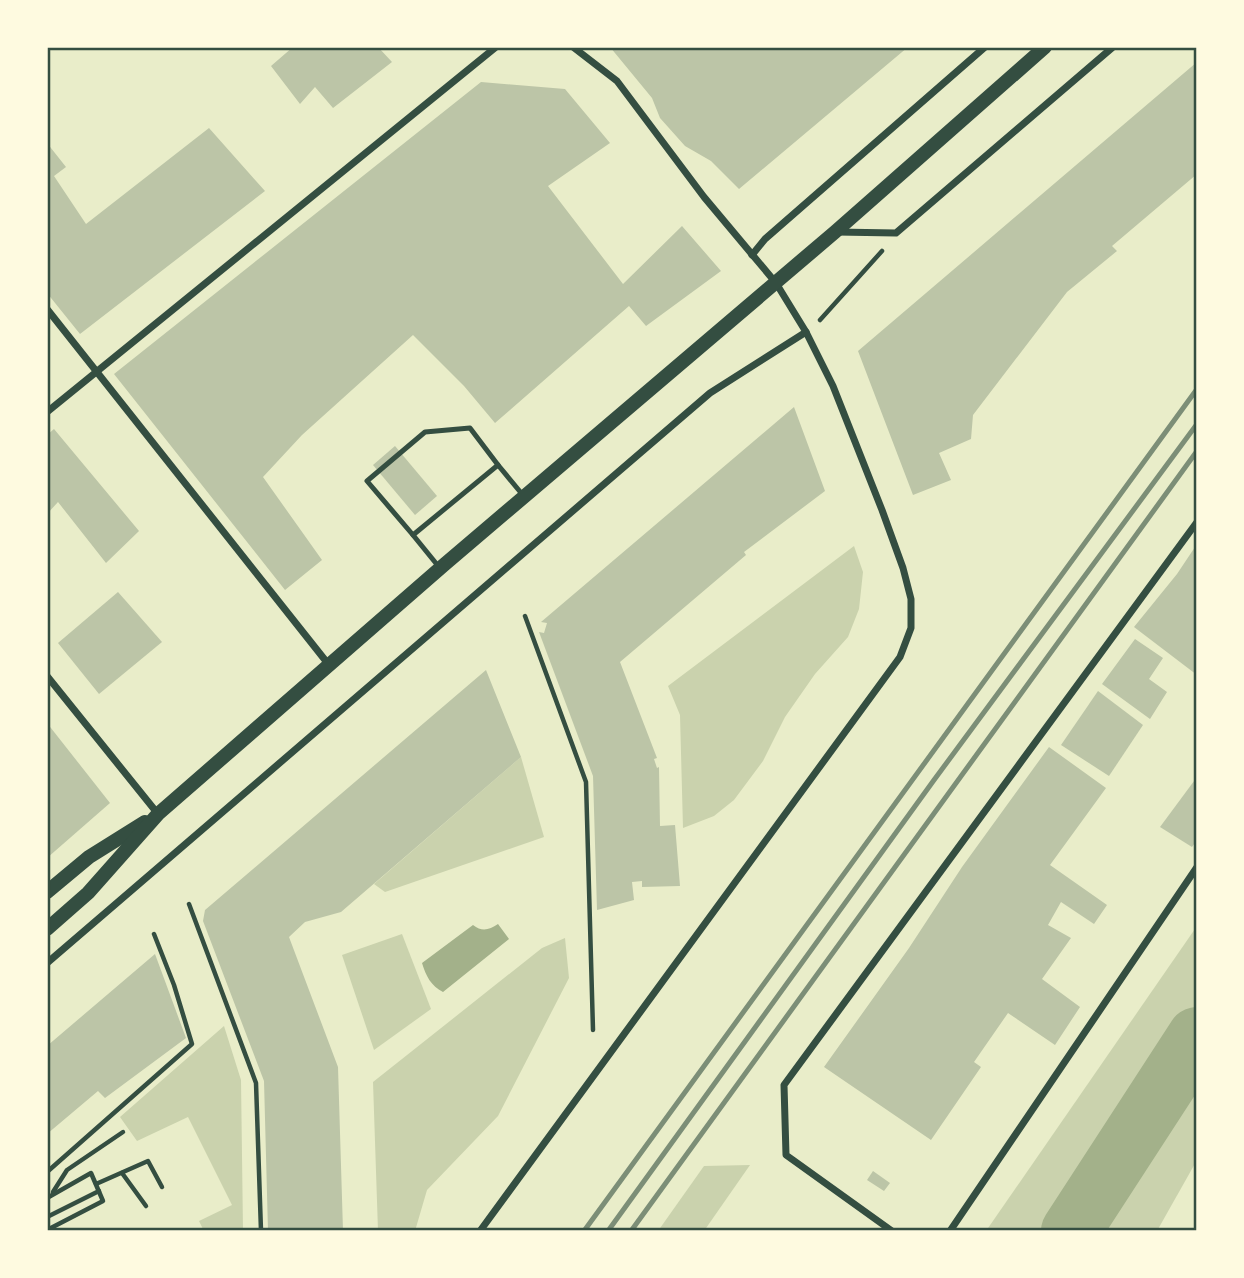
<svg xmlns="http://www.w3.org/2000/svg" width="1244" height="1278" viewBox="0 0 1244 1278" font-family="'Sofia Sans Condensed',sans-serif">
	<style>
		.green { fill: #cad2ad }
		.water { fill: #a3b18a }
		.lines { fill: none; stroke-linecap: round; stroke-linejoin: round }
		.river { stroke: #a3b18a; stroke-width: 60 }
		.building { fill: #bcc5a7 }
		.path { stroke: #344e41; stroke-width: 4.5 }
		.service { stroke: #344e41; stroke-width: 5 }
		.minor { stroke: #344e41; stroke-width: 7 }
		.secondary { stroke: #344e41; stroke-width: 14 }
		.rail { stroke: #7c8e77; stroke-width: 5 }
		.neatline { fill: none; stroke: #344e41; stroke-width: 2.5 }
	</style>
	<rect width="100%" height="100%" fill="#e9edc9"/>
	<g class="green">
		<polygon points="854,546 863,572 859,609 848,637 815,674 785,717 763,761 734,800 714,816 683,828 680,715 668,686"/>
		<polygon points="521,757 544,837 385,892 374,884"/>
		<polygon points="1197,926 1197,1160 1157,1231 986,1231"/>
		<polygon points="402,934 431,1009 374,1050 342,955"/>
		<polygon points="565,938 569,978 498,1116 427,1190 415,1231 378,1231 373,1082 542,948"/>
		<polygon points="224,1026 241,1080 243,1231 204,1231 199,1221 232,1205 188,1117 137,1141 120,1117"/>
		<polygon points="750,1165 704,1231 658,1231 704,1166"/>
	</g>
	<path class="water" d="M498,924L509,939L443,992C431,986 426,976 422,963L473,925C482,932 489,930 498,924Z"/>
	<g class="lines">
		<polyline class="river" points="1071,1231 1197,1037"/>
	</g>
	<g class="building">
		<polygon points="293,47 378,47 392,62 333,108 315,87 300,104 271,66"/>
		<polygon points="610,47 908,47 739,189 711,161 685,146 660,118 652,98"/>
		<polygon points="1197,62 1197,174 1112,246 1117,251 1067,292 973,415 971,439 939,453 951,480 913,495 858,351"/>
		<polygon points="481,82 565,89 610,143 548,186 623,284 682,226 721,271 646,326 629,306 495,423 464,386 413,335 302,435 263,477 322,560 285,590 114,374"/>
		<polygon points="209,128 265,191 80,334 47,293 47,143 66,167 54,176 86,224"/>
		<polygon points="794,407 825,491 744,552 746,555 620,662 657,758 654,759 657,768 659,767 660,826 675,825 680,886 642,887 642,881 632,882 634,900 597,910 593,776 539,632 544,633 547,623 541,622"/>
		<polygon points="54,429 139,531 106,563 58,502 47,514 47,435"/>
		<polygon points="395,446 437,496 415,515 373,465"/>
		<polygon points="1197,544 1197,675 1134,627 1177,574"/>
		<polygon points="118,592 162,642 99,694 58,643"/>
		<polygon points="1135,639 1163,658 1149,679 1167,692 1150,719 1102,684"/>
		<polygon points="486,670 521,757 341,912 305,922 289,937 338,1067 343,1231 268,1231 264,1081 203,921 205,910"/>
		<polygon points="1098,691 1143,725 1109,776 1061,745"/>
		<polygon points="47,723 110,803 47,858"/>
		<polygon points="1049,747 1106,788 1050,865 1107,905 1094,924 1061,902 1048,925 1071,938 1042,979 1080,1007 1055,1045 1008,1013 974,1062 981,1067 931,1140 824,1067 909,948 962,867"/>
		<polygon points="1197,777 1197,840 1192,847 1160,827"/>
		<polygon points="155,954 186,1038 105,1098 98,1091 47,1134 47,1046"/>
		<polygon points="873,1171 890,1183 884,1191 867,1180"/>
	</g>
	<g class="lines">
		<g class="path">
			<polyline points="820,320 882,251"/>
			<polyline points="525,616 586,782 593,1030"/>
			<polyline points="189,904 256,1083 261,1231"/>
			<polyline points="47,1172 192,1044 174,985 154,934"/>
			<polyline points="122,1173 146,1206"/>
			<polyline points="96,1184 148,1161 162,1187"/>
			<polyline points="53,1192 67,1170 123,1132"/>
			<polyline points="47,1198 91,1173 103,1201 47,1230"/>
			<polyline points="47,1217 99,1191"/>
		</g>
		<g class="service">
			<polyline points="413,535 367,481 425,432 470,428 498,465"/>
			<polyline points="439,567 413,535 498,465 522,494"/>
		</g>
		<g class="minor">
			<polyline points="836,232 896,233 1113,47"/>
			<polyline points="752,255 765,239 985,47"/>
			<polyline points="47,309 329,665"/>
			<polyline points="47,412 496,47"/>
			<polyline points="47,676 158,814"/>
			<polyline points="47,963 710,393 806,332"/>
			<polyline points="480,1231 900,657 911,628 911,599 903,568 882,510 833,386 806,332 776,283 704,197 617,81 573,47"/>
			<polyline points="892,1231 786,1155 784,1085 1197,522"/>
			<polyline points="950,1231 1197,867"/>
		</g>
		<g class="secondary">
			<polyline points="47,892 89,857 145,822"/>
			<polyline points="47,929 88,893 158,814 445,564 835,232 1045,47"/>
		</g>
		<g class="rail">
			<polyline points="584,1231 1197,389"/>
			<polyline points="608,1231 934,780 1197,424"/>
			<polyline points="631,1231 1197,451"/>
		</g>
	</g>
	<rect width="1244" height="1278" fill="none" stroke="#fefae0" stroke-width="98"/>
	<rect x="49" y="49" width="1146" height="1180" class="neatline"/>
</svg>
